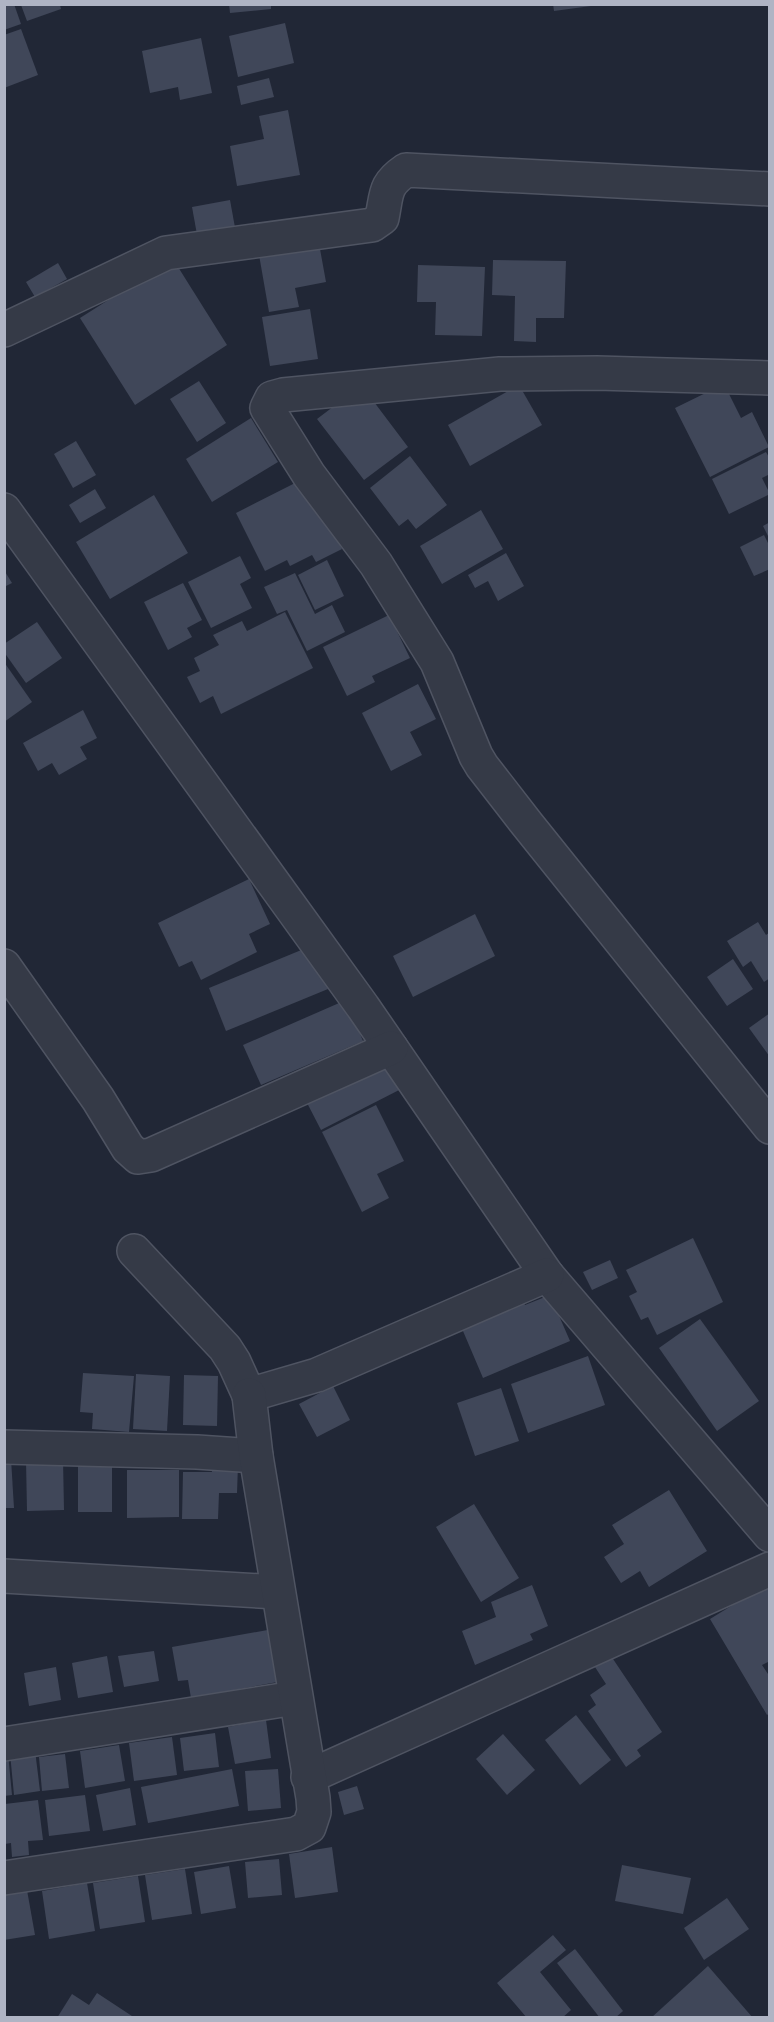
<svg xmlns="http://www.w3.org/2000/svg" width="774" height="2022" viewBox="0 0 774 2022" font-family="Manrope,sans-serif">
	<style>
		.building { fill: #404759 }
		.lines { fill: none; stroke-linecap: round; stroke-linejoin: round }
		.street-casing { stroke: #4f5462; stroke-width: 36 }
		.street { stroke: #353a47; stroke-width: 33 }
	</style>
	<rect width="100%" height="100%" fill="#212736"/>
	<g class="building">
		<polygon points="4,4 14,4 21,24 4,30"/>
		<polygon points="229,4 271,4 271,9 230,13"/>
		<polygon points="553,4 590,4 591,6 554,11"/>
		<polygon points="21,5 60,5 61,9 27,21"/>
		<polygon points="285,23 294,63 238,77 229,36"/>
		<polygon points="21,29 38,75 4,88 4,35"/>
		<polygon points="201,38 212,93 180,100 178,87 150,93 142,51"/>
		<polygon points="269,78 274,97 241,105 237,86"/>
		<polygon points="288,110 300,175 237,186 230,146 264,139 259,116"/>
		<polygon points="230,200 236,233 198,240 192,207"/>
		<polygon points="318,238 326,282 295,288 299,307 269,312 258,249"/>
		<polygon points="173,259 227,345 135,405 80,318"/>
		<polygon points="493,260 566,261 564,318 536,318 536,342 514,341 515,296 492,295"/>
		<polygon points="58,263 67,279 35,297 26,282"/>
		<polygon points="418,265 485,267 482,336 435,335 436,302 417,302"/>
		<polygon points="310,309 318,359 270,366 262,317"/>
		<polygon points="199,381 226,423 197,442 170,399"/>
		<polygon points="724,384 741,418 752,412 769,447 710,477 675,408"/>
		<polygon points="519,385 542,425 470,466 448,425"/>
		<polygon points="368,394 408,447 364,480 317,419 346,397 353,406"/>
		<polygon points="251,418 278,462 212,502 186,459"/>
		<polygon points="76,441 96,475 73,488 54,454"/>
		<polygon points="766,452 770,459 770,474 762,478 770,494 729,514 712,479"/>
		<polygon points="410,456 447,505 416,529 408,519 399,526 370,488"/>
		<polygon points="305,478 342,549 316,562 312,555 290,566 287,560 265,571 236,513"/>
		<polygon points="95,489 106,508 80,523 69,505"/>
		<polygon points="154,495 188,553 110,599 76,542"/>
		<polygon points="481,510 503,549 442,584 420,546"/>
		<polygon points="770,522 770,540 763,526"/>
		<polygon points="764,535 770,547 770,569 754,576 740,547"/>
		<polygon points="506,553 524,586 498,601 488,581 475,588 468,575"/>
		<polygon points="240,556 251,578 240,584 252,608 211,628 188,582"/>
		<polygon points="327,560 344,596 315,610 298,575"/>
		<polygon points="4,570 12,583 4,587"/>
		<polygon points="295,573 315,614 332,605 345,632 307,651 287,610 277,614 264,587"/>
		<polygon points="183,583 202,620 187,628 192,637 168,650 144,602"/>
		<polygon points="285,612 313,668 221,714 213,696 200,703 187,677 200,671 194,658 219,645 213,635 242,621 247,631"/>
		<polygon points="389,615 410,658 372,676 375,682 347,696 323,647"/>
		<polygon points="37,622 62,658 26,683 4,652 4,644"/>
		<polygon points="4,662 32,702 4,722"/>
		<polygon points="418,684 436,719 410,732 422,755 391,771 362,713"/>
		<polygon points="83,710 97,738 80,747 87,759 59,775 52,763 38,771 23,743"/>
		<polygon points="249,879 270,924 249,934 257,952 201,980 192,961 179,967 158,923"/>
		<polygon points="475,914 495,956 413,997 393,956"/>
		<polygon points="758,922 766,935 770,932 770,978 764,982 751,961 743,967 727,941"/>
		<polygon points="311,946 328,989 226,1031 209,988"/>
		<polygon points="733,959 753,989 727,1006 707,977"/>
		<polygon points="346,1000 363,1041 261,1085 243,1045"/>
		<polygon points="770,1013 770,1057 749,1028"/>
		<polygon points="386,1055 403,1088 321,1130 304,1097"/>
		<polygon points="376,1105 404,1161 377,1174 389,1198 362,1212 322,1132"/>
		<polygon points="693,1238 723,1302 657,1335 648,1317 641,1320 629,1296 637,1292 626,1270"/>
		<polygon points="610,1260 618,1278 592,1290 583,1272"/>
		<polygon points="550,1295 570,1341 483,1378 460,1324 521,1297 525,1305"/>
		<polygon points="700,1319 759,1401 717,1431 659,1348"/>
		<polygon points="588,1356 605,1405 528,1433 511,1384"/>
		<polygon points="83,1373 134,1376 129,1432 92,1429 93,1413 80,1412"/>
		<polygon points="136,1374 170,1376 167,1431 133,1429"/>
		<polygon points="184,1375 218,1376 217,1426 183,1425"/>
		<polygon points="333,1386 350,1420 317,1437 299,1404"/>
		<polygon points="501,1388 519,1441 475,1456 457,1403"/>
		<polygon points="4,1459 11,1459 14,1508 4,1508"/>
		<polygon points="63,1459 64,1510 27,1511 26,1460"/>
		<polygon points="212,1464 238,1465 237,1493 219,1493 218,1519 182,1519 183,1472 212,1472"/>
		<rect x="78" y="1465" width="34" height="47"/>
		<polygon points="127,1470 179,1470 179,1517 127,1518"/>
		<polygon points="669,1490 707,1551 649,1587 640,1571 621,1583 604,1557 624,1544 612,1525"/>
		<polygon points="474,1504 519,1578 481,1602 436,1527"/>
		<polygon points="770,1582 770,1661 762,1665 770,1677 770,1713 767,1715 710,1619"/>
		<polygon points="532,1585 548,1626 530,1634 533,1640 475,1665 462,1631 496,1617 491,1602"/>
		<polygon points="273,1629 283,1681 191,1698 188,1680 178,1681 172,1647"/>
		<polygon points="154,1651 159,1681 124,1687 118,1656"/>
		<polygon points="107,1656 113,1692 78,1698 72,1663"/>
		<polygon points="611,1656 662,1732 637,1750 641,1756 626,1767 588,1711 596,1705 590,1695 606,1684 595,1667"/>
		<polygon points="56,1667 61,1700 29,1706 24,1673"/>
		<polygon points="576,1715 611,1760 580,1785 545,1740"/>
		<polygon points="266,1720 271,1758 235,1764 228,1727"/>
		<polygon points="215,1733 219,1767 184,1771 180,1738"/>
		<polygon points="503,1734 535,1770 507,1795 476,1759"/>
		<polygon points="172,1737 177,1775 134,1781 129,1743"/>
		<polygon points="119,1745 125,1781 85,1788 80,1751"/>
		<polygon points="35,1750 40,1791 14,1795 10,1753"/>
		<polygon points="8,1753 12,1795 4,1796 4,1754"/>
		<polygon points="65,1754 69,1788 42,1791 39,1757"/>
		<polygon points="232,1769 239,1806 148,1823 141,1787"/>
		<polygon points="278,1769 281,1808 248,1811 245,1771"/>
		<polygon points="357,1786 364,1809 344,1815 338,1792"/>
		<polygon points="130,1788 136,1825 103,1831 96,1795"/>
		<polygon points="85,1795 90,1831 49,1836 45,1800"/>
		<polygon points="38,1800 43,1840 28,1841 29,1855 12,1857 11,1843 5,1844 5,1804"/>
		<polygon points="332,1847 338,1892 295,1898 289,1854"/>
		<polygon points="279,1859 282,1895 248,1898 245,1862"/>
		<polygon points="622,1865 691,1878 683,1914 615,1901"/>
		<polygon points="229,1866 236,1908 201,1914 194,1872"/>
		<polygon points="185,1869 192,1914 152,1920 145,1875"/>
		<polygon points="138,1876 145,1922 100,1929 93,1883"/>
		<polygon points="87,1883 95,1931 49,1939 42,1891"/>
		<polygon points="27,1890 35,1935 4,1940 4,1894"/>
		<polygon points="727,1898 749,1929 704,1960 684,1928"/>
		<polygon points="553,1935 566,1950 540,1972 571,2010 562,2018 527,2018 497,1983"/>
		<polygon points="575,1949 623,2011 615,2018 600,2018 557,1963"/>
		<polygon points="708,1966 753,2018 651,2018"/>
		<polygon points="97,1993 135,2018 57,2018 72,1994 89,2005"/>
	</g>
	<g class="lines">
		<g class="street-casing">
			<g id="street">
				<path d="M4,330L166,253L372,225L382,218C387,193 384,185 406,170L770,189"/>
				<polyline points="770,378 597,373 500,374 283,395 272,398 267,408 309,475 376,564 437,662 476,756 482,766 527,824 770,1127"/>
				<polyline points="4,510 363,1007 547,1275 770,1535"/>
				<polyline points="4,966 98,1099 128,1148 138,1157 151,1155 391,1048"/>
				<polyline points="134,1251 225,1348 234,1362 249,1395 317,1375 547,1275"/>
				<polyline points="4,1447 197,1452 256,1456"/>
				<polyline points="4,1576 278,1592"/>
				<polyline points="4,1744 295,1698"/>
				<polyline points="308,1777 770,1569"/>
				<polyline points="4,1878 296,1834 309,1827 314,1812 313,1798 256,1456 249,1395"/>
			</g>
		</g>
		<use href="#street" class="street"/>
	</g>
	<rect width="774" height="2022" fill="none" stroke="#afb4c4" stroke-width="12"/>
</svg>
